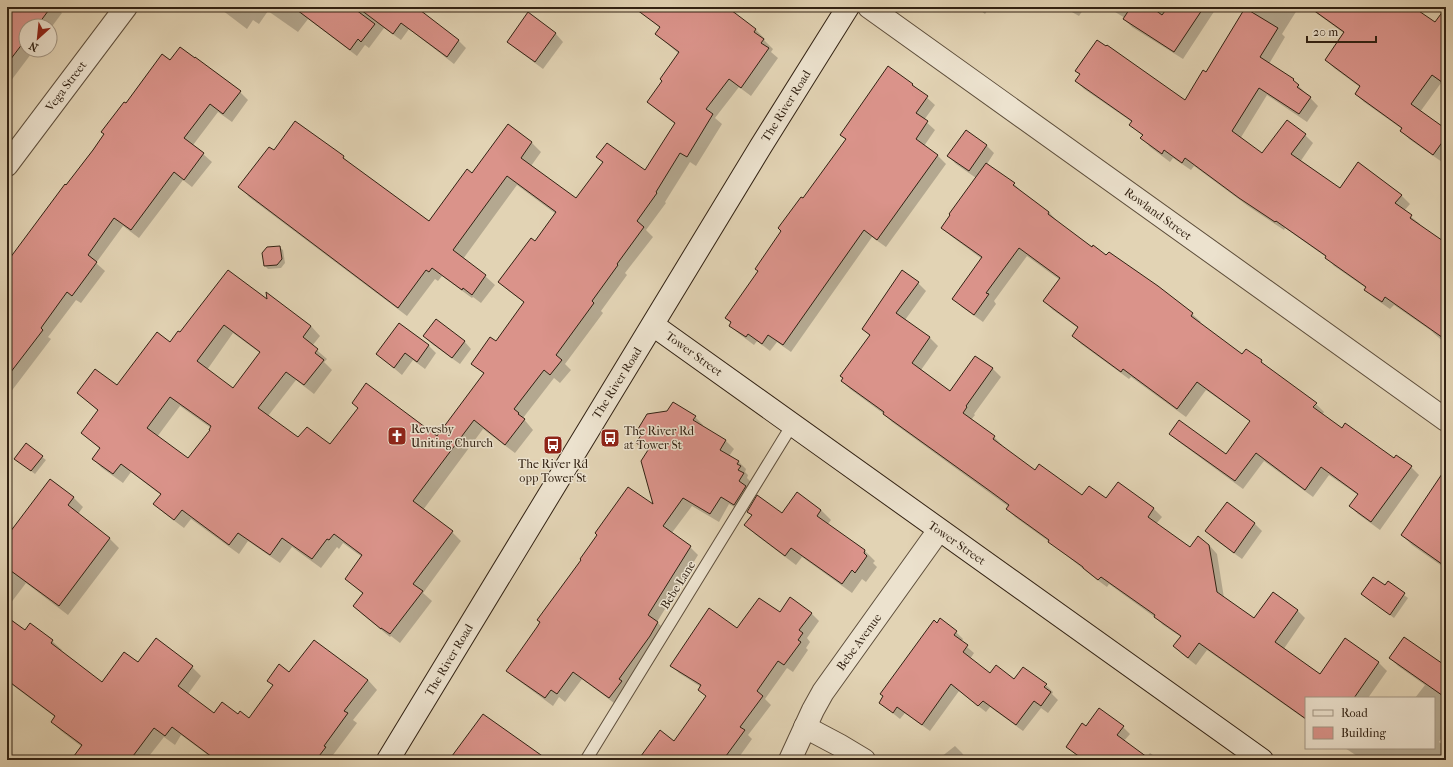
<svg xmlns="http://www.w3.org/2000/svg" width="1453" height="767" viewBox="0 0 1453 767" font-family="'IM FELL French Canon',serif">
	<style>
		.shadow { fill: #0003; fill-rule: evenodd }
		.building { fill: #da938a; stroke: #322213; fill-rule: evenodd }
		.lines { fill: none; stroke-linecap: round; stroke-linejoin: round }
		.lane-casing { stroke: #5e4e3b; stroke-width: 13 }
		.street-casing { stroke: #5e4e3b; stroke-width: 24 }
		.secondary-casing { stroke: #322213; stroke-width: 24 }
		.lane { stroke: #ece2ce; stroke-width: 11 }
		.street { stroke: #ece2ce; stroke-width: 22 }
		.secondary { stroke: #ece2ce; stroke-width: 22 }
		.labels { text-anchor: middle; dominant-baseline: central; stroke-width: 3; stroke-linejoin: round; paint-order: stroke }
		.street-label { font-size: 12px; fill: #322213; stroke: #ece2ce }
		.poi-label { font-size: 12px; fill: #322213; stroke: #ece2ce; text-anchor: start }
	</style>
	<rect width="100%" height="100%" fill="#e2d3b4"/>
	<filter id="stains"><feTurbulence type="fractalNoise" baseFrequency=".005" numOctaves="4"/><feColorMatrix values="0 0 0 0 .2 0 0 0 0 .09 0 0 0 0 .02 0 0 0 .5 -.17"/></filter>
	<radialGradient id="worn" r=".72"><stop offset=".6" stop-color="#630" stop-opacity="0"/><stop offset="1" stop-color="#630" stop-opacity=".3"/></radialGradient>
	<g class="shadow">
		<polygon points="7,7 58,7 57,8 62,13 50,29 50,26 26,26 26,50 34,50 7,86"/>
		<polygon points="218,7 421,7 423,9 421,12 459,41 466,48 454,64 409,29 401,40 384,28 369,48 365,45 357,56 308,19 298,32 268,11 259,24 253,20 247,29"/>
		<path d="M641,7H729V9L756,30L765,39L764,40L773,49L771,52L778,58L751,96L739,87L715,118L722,124L696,166L690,162L665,202L666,203L646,230L653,237L625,273L627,275L601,311L603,313L565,364L571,370L560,383L554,378L523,418L533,430L515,453L483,429L423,510L452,532L461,541L423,593L432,601L400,643L391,636L390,637L363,615L354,606L363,594L346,579L362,557L343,543L339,549L337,547L321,568L292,547L280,563L248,541L239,554L191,519L184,528L164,513L154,504L161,495L131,472L123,483L102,468L93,459L100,449L82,433L98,411L78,393L117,386L181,334L268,302L311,326L320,336L312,346L327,359L324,362L332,370L314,394L296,380L268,416L299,439L330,445L437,437L484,374L473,364L496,343L525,303L509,291L500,282L535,242L556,214L517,185L463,259L485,276L495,285L481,303L473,297L472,298L442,276L438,281L435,279L407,316L249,197L240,187L274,152L295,123L343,157L353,166L429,223L472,174L508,126L532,143L541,152L531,166L576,200L604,163L597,157L646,172L675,124L658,111L648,102L663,81L679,54L656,34L660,28L639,10ZM233,333L260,353L233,389L207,370ZM180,406L211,428V430L188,459L157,437Z"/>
		<polygon points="976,7 990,7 985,14"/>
		<polygon points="1063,7 1085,7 1079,16"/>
		<polygon points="1107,7 1217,7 1183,59 1132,27 1124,19 1125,18"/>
		<polygon points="1259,7 1299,7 1282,34 1285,37 1269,64 1293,80 1318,106 1307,122 1267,95 1240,139 1262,154 1305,135 1313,143 1300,162 1340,190 1401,195 1410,204 1404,211 1420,224 1419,225 1446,244 1446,344 1430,330 1394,305 1390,309 1374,298 1366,290 1366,288 1334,266 1326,257 1285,228 1284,230 1248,206 1194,166 1191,170 1173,158 1170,162 1150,147 1142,138 1143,136 1130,125 1132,122 1084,89 1076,81 1080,75 1076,71 1185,102"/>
		<polygon points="1308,7 1415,7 1414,9 1446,30 1446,86 1441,83 1420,112 1446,130 1446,156 1442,162 1409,139 1401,130 1402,129 1364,102 1356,94 1361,88 1334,68 1326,60 1345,34"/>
		<polygon points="528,14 556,34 563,42 543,69 516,49 508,41"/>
		<polygon points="170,62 240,92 248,100 232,122 218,112 193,145 212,162 192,187 183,180 139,238 123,226 96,263 105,271 81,303 76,300 48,337 51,339 10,393 7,391 7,263 93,150 126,104"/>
		<polygon points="888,67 913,85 935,105 924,120 935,130 924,146 938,156 946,164 886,247 872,237 791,352 777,342 770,351 757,341 754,345 738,333 730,325 732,323 726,318 759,271 803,200 846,140 841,135"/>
		<polygon points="966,131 987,146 994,153 987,164 1014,184 1022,192 1049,212 1057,221 1056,222 1092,248 1192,314 1201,322 1199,323 1242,355 1261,361 1269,370 1316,404 1324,412 1322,415 1342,430 1394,459 1411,467 1419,475 1380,530 1358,514 1350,506 1358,495 1329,475 1313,497 1264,461 1243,489 1179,442 1170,434 1227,455 1251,422 1206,390 1186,417 1131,377 1129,379 1081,344 1073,336 1078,328 1053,310 1044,301 1060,280 1027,256 994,301 996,304 983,322 962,307 954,299 982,259 951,236 942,227 976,178 956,164 948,156"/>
		<polygon points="279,247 283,250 285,263 281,268 268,269 265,266"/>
		<polygon points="918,283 926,291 905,320 930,338 938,346 921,370 950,392 976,357 993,369 1001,377 974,414 975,415 971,420 994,437 1002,445 1002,446 1035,471 1083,497 1154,509 1162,517 1156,524 1191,548 1209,545 1217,554 1224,598 1254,619 1297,610 1305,618 1283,650 1320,676 1345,640 1379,663 1387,671 1368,698 1306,698 1306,720 1207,650 1196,665 1182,654 1174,646 1181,637 1163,625 1156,618 1109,584 1107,587 1092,576 1051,543 1015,517 1007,509 1009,507 892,422 884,414 850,389 842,381 870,336 863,329"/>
		<polygon points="400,324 429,346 436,353 425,369 413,360 402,375 377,354"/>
		<polygon points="424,336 464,341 471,349 460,364 432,344"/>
		<polygon points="695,417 703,425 702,426 726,441 734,449 729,456 738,461 746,469 745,472 748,475 747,478 751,482 743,512 729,504 719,522 692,506 671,534 690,547 698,555 657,622 666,631 618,706 582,679 565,702 559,697 553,706 515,678 507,670 655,506 648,452 637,443 643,433 639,429"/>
		<polygon points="42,457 46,460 35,474 15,459"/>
		<polygon points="50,480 74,498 83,507 78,514 110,539 119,548 68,615 26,583 7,608 7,524 14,529"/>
		<polygon points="798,493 821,510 831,520 828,524 865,551 875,561 873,563 877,567 866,582 862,579 852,593 802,557 796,565 756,535 746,525 752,516 748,512 782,514"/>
		<polygon points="1446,493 1446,569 1412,545 1402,535"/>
		<polygon points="1227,504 1255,524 1262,531 1242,559 1214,539 1207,531"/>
		<polygon points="1388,583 1408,598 1394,618 1365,596 1385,587"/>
		<polygon points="780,613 811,613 819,621 807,638 810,642 806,648 808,650 793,672 787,668 765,699 771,705 748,735 752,739 737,760 639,760 674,742 707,697 699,690 701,687 679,673 671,665 738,629"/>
		<polygon points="7,618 25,631 52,641 62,650 60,652 102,683 138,664 192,667 201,676 188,694 214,714 239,715 249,719 273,686 268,680 290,673 368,680 377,690 353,720 357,723 333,755 334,757 333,760 205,760 208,755 181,735 175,745 164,737 146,760 73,760 82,747 61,731 52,722 55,717 7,681"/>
		<polygon points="937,624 956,632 963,639 961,642 974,653 970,659 991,674 1014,680 1046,685 1053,692 1052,694 1058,700 1048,713 1041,708 1023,731 990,707 986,712 959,691 930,731 905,713 900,719 880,703"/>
		<polygon points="1390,658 1440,663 1443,659 1446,661 1446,732 1439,742 1446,747 1446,760 1363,760 1345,748 1434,748 1434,698 1415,698 1425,685 1398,666"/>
		<polygon points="1123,727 1130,734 1124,741 1146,758 1150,753 1160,760 1082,760 1067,747 1086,728"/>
		<polygon points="955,746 962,753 967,760 943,760 941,757"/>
	</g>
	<g class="building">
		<polygon points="7,7 51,7 37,26 26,26 26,39 7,64"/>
		<polygon points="293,7 352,7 375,24 361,42 358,39 350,50"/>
		<polygon points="357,7 416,7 459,40 447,57 401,23 393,34"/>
		<path d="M633,7H727L756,29L754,32L764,39L761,43L769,48L741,88L729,79L706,109L713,114L687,157L680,153L656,192L657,193L637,221L644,227L617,264L618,265L592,301L594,303L556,355L562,360L550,375L544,370L514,409L519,413L518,414L525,419L505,445L474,420L413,501L453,531L413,584L423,591L390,634L381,628V629L353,606L363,593L345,579L362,555L334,534L329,540L327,539L312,559L282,538L270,555L238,533L229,545L182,510L174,520L153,504L161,494L121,464L113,474L92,459L100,448L81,433L98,410L77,393L95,369L117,385L157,332L170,342L178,331L180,332L228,270L267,299L266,292L311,326L303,337L318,349L315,353L324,360L304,385L286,372L258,408L298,437L307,427L330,444L358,408L352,403L366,383L437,436L484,373L471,364L490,337L496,341L524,302L498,282L531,238L535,241L556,212L507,176L453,250L486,275L472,295L463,288L462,290L432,268L429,272L426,270L398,308L238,187L269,147L274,150L295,121L344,156L343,158L429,221L467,169L472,173L508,124L532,142L521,158L576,198L603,162L596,157L607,143L645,170L675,123L647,102L662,81L660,79L679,52L655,34L660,27ZM224,325L260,352L233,388L197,361ZM170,397L211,426L209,430H210L188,458L147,428Z"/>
		<polygon points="1131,7 1151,7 1162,15 1168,7 1204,7 1174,52 1123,19"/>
		<polygon points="1309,7 1413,7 1435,22 1446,7 1446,85 1432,75 1411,104 1446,129 1446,137 1433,155 1400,131 1402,128 1355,94 1360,86 1325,60 1344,32"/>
		<polygon points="1245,8 1278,28 1260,57 1294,79 1293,80 1299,85 1297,87 1311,97 1299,114 1259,88 1232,131 1262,153 1287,120 1306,134 1291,154 1340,188 1358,162 1402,195 1395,203 1412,215 1410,218 1446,243 1446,340 1385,297 1382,302 1364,290 1366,287 1325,258 1326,256 1276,221 1275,222 1239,198 1185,158 1182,163 1164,150 1162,154 1140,138 1143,135 1129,125 1132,121 1075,81 1080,74 1075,71 1097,40 1106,46 1107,45 1185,100 1203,70 1206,72"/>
		<polygon points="528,12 556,33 535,62 507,42"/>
		<polygon points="180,47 195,58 195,57 241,91 223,114 210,104 184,138 204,153 184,180 174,172 131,230 114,218 88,255 97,262 72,296 67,292 41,328 43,330 7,377 7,262 65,184 66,185 93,150 104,134 101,132 124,102 126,103 162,54 170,60"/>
		<polygon points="888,66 913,84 912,85 928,96 916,113 928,121 916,139 938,155 877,240 864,230 783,345 768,335 762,344 748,334 746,337 729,326 731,322 725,318 758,271 755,269 781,231 778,228 801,197 803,198 846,139 840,135"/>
		<polygon points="966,130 987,145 969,171 947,156"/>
		<polygon points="986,163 1015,183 1013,185 1049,212 1048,214 1092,247 1093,245 1106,255 1109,252 1158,286 1193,313 1191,316 1242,354 1246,349 1262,360 1261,362 1317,403 1313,407 1342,428 1345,423 1394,458 1396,455 1412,466 1371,522 1349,506 1358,494 1321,467 1305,490 1256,453 1235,481 1169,434 1179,420 1226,454 1250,421 1197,382 1177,409 1123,369 1121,372 1072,336 1078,327 1043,301 1060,278 1019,248 986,293 989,294 974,315 952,299 982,257 941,228 950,215 949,214"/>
		<polygon points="280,246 282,259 277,265 264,266 262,253 267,247"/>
		<polygon points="902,270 919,282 896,313 930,337 912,363 950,391 975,356 993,368 966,406 967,407 963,413 995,436 993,439 1035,470 1039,464 1082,495 1089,486 1106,498 1118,482 1154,508 1148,517 1190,547 1198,536 1209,545 1217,592 1254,618 1273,592 1298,610 1275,642 1320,674 1345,638 1379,662 1354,698 1306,698 1306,719 1199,643 1188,658 1173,646 1181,636 1154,617 1155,615 1101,577 1098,580 1083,568 1083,567 1048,542 1049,540 1006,509 1009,505 990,491 883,414 884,412 841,381 843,378 840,376 870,335 862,329"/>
		<polygon points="436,319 465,341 452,358 423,336"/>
		<polygon points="399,323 429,345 417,362 405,353 394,368 376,354"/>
		<polygon points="673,402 696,416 693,420 726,440 720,450 739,461 737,464 741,466 738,470 744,473 739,481 746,486 734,505 721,497 710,514 683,498 663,526 691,546 648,615 658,622 650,636 619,679 622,681 609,698 573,672 557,694 551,690 545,698 506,671 537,627 540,622 537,620 581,560 580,559 597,535 595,533 628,487 653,504 641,461 648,450 636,443 643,432 638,429 647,414 667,411"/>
		<polygon points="26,443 43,456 31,471 14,459"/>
		<polygon points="1446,468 1446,567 1401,535"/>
		<polygon points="50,479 74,497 68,505 110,538 59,606 7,568 7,536"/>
		<polygon points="797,492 821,510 817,516 865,550 864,553 867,556 855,573 852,570 842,584 791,548 785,556 744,525 752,515 747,512 757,495 782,513"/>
		<polygon points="1227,502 1255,523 1234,553 1205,531"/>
		<polygon points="1373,577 1385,585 1388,581 1405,593 1390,615 1361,594"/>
		<polygon points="790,597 812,613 799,630 803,633 798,640 801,642 784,665 778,661 757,691 763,696 740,727 745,730 723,760 638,760 660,730 674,741 706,696 698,690 701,685 670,666 709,608 737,628 759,598 780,612"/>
		<polygon points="7,617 25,630 30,623 53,640 51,643 102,682 124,652 138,662 156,638 193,666 178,686 214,713 222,702 238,714 240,711 249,718 273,685 267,681 279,664 289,672 314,640 368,680 344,711 348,713 324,746 326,747 316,760 294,760 288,756 286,760 216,760 172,727 165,736 154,728 130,760 71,760 82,745 51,722 55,716 7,680"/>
		<polygon points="940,618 957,631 954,635 968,645 963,652 990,673 996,665 1014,679 1023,667 1047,684 1044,687 1051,692 1041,706 1034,701 1016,725 983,701 978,706 951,684 922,725 897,707 893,713 879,703 883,696 880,694 934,620 937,623"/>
		<polygon points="1404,637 1446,666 1446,698 1389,658"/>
		<polygon points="1099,708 1124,726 1117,735 1151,760 1084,760 1066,747 1082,723 1086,726"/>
		<polygon points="483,714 548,760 449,760"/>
	</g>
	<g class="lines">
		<g class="lane-casing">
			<polyline id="lane" points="586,760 792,425"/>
		</g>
		<g class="street-casing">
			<g id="street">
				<polyline points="869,7 1446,420"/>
				<polyline points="7,165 126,7"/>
				<polyline points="805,727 839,745 864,760"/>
				<polyline points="790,760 813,710 823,692 939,530"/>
			</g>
		</g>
		<g class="secondary-casing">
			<g id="secondary">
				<polyline points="653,325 1262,760"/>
				<polyline points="388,760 761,146 848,7"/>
			</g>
		</g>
		<use href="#lane" class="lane"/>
		<use href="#street" class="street"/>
		<use href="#secondary" class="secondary"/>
	</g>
	<defs>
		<g id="church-square" transform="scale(1)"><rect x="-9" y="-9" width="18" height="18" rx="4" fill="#8f2418" stroke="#ece2ce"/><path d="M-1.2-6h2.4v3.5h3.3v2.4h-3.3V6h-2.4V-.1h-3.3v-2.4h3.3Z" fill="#fff"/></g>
		<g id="bus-square" transform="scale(1)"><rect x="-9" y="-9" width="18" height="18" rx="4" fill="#8f2418" stroke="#ece2ce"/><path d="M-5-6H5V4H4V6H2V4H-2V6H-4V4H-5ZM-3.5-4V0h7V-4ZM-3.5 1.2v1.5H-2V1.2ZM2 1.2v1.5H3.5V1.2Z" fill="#fff"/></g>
	</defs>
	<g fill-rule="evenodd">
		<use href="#church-square" x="397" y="436"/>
		<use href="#bus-square" x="610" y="438"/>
		<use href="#bus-square" x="553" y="445"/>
	</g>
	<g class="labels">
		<g class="street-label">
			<text transform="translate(66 86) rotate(-53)">Vega Street</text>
			<text transform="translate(786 106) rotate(-58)">The River Road</text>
			<text transform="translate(1158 214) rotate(36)">Rowland Street</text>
			<text transform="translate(694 354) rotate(36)">Tower Street</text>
			<text transform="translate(617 383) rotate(-58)">The River Road</text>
			<text transform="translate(957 543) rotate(35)">Tower Street</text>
			<text transform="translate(678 585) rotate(-58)">Bebe Lane</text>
			<text transform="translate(859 642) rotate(-54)">Bebe Avenue</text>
			<text transform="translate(449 660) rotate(-59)">The River Road</text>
		</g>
		<g class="poi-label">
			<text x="411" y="429">Revesby<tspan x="411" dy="14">Uniting Church</tspan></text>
			<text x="624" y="431">The River Rd<tspan x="624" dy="14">at Tower St</tspan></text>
			<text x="553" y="464" text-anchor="middle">The River Rd<tspan x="553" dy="14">opp Tower St</tspan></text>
		</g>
	</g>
	<rect width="1453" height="767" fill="none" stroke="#e2d3b4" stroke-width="24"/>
	<rect x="8" y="8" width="1437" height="751" fill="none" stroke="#322213" stroke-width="2"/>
	<rect x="12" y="12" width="1429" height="743" fill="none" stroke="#322213"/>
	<rect x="1305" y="697" width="130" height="52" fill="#ece2ce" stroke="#a29583"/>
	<rect x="1313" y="710" width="20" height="6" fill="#ece2ce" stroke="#a29583"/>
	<text x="1341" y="717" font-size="12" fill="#322213">Road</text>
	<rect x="1313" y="727" width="20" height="12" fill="#da938a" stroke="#a29583"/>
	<text x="1341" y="737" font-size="12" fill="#322213">Building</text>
	<g transform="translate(38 38) rotate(207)"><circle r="19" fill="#ece2ce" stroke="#a29583"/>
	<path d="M0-3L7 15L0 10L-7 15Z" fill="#8f2418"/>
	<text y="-6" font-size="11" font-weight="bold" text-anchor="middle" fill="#322213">N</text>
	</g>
	<path d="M1307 36v6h69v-6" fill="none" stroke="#322213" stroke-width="2"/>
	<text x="1313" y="36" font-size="12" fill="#322213" stroke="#ece2ce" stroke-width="3" paint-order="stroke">20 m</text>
	<rect width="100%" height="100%" filter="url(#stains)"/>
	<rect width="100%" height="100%" fill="url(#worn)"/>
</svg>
